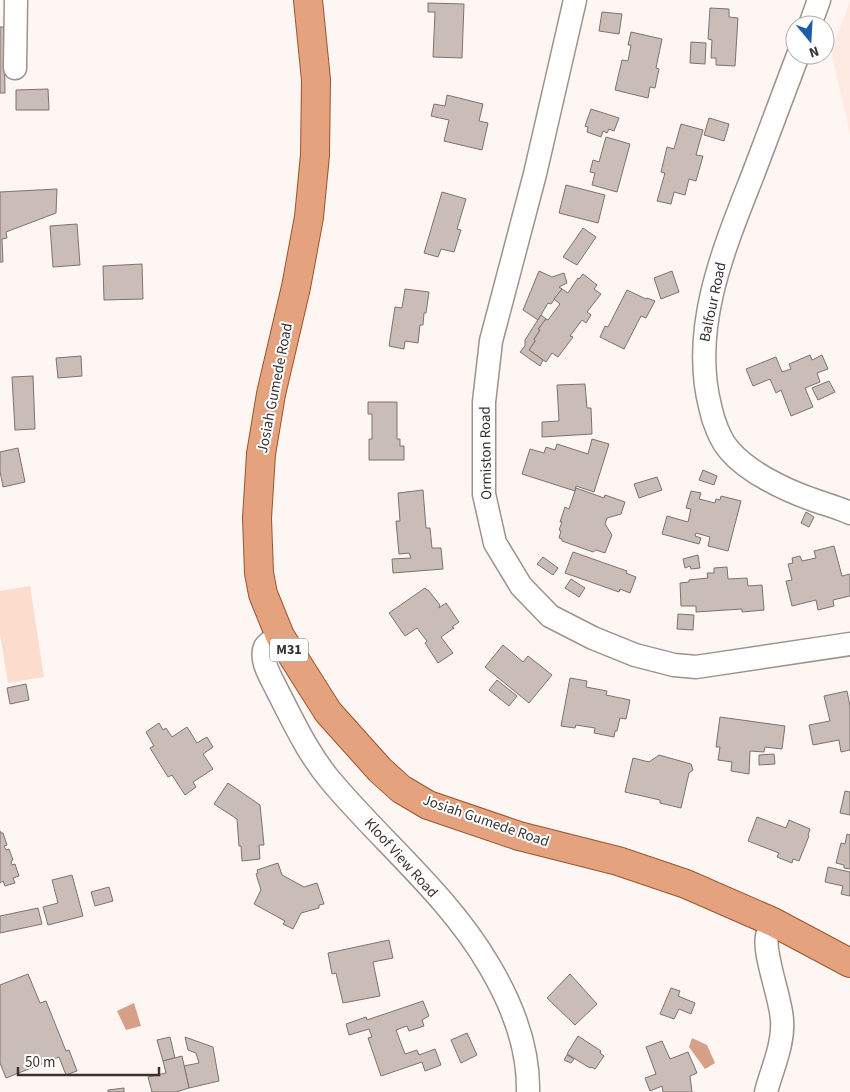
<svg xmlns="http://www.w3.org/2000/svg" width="850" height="1092" viewBox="0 0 850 1092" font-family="'Source Sans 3',sans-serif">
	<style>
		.built { fill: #ffeae1 }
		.green { fill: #fcdccd }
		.water { fill: #d5a086 }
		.building { fill: #cabdb8; stroke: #7e726d }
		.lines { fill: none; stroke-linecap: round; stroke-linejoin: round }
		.minor-casing { stroke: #9e928d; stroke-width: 25 }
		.major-casing { stroke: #9c542b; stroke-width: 30 }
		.minor { stroke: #fff; stroke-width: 22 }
		.major { stroke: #e4a37e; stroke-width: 28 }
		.labels { text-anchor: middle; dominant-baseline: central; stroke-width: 4; stroke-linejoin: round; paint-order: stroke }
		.shield { fill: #fff; stroke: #73706e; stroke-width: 1 }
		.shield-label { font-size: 14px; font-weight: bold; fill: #373230 }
		.street-label { font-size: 15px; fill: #373230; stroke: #fff }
	</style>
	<rect width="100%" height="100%" fill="#fef6f3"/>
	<polygon class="built" points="850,1 850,134 831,52"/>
	<polygon class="green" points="30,586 44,677 8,683 0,635 0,591"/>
	<g class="water">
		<polygon points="134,1003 141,1026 126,1030 117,1011"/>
		<polygon points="692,1038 707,1045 715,1063 705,1069 689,1047"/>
	</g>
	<g class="building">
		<polygon points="428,3 464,4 462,58 433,57 435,12 428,12"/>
		<polygon points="710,8 729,9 729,17 738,18 735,66 716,65 716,58 711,58 712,40 708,39"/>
		<polygon points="602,12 622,14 619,34 599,31"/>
		<polygon points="0,27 4,27 5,93 0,93"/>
		<polygon points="631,32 662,39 656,68 659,69 655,88 650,87 648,98 615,90 622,60 628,61 631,45 628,45"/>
		<polygon points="691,42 706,43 705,64 690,63"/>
		<polygon points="48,89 49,110 16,110 16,90"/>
		<polygon points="447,95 483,104 479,121 488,123 482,150 444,141 449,120 431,116 434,104 445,106"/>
		<polygon points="591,109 619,118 614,131 609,129 607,133 603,131 601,137 587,132 588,127 585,126"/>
		<polygon points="709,118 729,124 724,141 704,135"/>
		<polygon points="681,124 703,130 696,155 703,156 696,181 689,179 685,195 674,192 671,204 657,201 665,173 661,172 667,147 674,149"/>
		<polygon points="606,137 630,144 617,192 592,185 595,173 590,172 593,160 599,162"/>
		<polygon points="566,185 605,195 598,223 559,213"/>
		<polygon points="57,189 56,213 6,232 7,238 2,239 3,262 0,262 0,192"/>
		<polygon points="442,192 466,199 457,229 461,230 454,252 441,249 438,257 424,253"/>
		<polygon points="77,224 80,265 53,267 50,226"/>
		<polygon points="583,228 596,237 577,265 563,257"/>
		<polygon points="142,264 143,299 104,300 103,266"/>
		<polygon points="539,271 552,277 564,273 567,283 559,287 562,289 551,304 548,303 538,320 523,310"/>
		<polygon points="672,271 679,292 661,299 654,278"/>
		<polygon points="583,274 597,285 594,289 601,294 587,312 591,315 586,323 582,320 570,336 573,337 558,357 552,353 546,362 529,350 535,341 534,339 540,330 538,329 546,319 548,320 560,304 554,299 562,289 568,293 578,278 579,279"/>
		<polygon points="405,289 429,292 426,313 424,313 423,325 420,325 418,343 405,341 404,349 389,346 395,307 402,308"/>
		<polygon points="627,290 646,299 647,298 655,301 646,318 641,316 624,349 600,337 605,326 608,327"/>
		<polygon points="541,315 546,319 538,329 540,330 534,339 535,341 529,350 543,360 540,366 520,352 525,346 525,340"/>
		<polygon points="810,355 812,360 822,355 828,369 817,373 820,382 805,388 813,407 791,416 781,390 776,393 770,379 753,386 746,369 776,357 782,372 791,369 789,364"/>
		<polygon points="81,356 82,376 58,378 56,358"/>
		<polygon points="33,376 35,429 15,430 12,377"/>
		<polygon points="829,381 835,392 818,400 812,388"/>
		<polygon points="585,384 587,408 591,408 592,434 542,437 542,422 559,421 557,385"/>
		<polygon points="368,402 397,402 397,439 400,439 400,446 404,446 404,460 369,460 369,439 372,439 372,414 368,414"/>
		<polygon points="592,439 609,444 594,492 576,486 575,491 522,474 530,449 544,453 546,447 555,450 557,444 588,454"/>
		<polygon points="18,448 25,482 3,487 0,471 0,452"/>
		<polygon points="703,470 717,476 714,485 699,480"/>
		<polygon points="657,477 662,490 639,498 634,484"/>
		<polygon points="576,488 604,498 605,495 625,502 621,514 607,518 605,524 612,535 605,553 596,550 593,552 562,541 562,539 559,538 561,531 559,530 562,522 560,522 565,507 569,509"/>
		<polygon points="423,490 426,528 430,528 432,548 441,548 443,569 393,573 392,559 411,558 409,553 399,554 396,521 400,521 398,493"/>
		<polygon points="691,491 701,493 699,499 715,503 716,499 720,500 721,496 741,501 728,551 708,546 710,537 696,533 695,536 701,538 699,544 662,534 667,516 688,522 691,509 686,508"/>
		<polygon points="806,512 814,517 809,527 801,523"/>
		<polygon points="834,546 842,576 850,574 850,596 833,600 834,606 818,610 816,600 792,606 786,581 792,580 788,564 793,563 792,558 800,556 802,561 816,558 814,551"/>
		<polygon points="573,552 627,571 626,573 636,577 630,593 620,589 619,592 565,573"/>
		<polygon points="698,555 700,568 691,569 690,566 685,568 683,559"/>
		<polygon points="543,557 558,568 553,575 537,564"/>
		<polygon points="727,567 728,579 747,578 748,586 762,585 764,610 742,612 742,609 696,612 696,606 681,606 680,583 689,582 689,580 708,578 707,573 714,573 714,568"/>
		<polygon points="571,579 585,588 579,597 565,588"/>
		<polygon points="425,588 427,590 428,590 440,605 439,608 446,603 459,622 452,627 454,628 441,637 453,653 438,663 425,643 427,641 417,628 405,636 389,613"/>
		<polygon points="678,614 694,615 693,630 677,629"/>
		<polygon points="503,645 523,662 528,656 552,675 529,703 485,667"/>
		<polygon points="570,678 587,681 586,687 607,691 606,695 630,700 626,719 620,718 617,731 615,731 614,737 594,733 595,728 576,725 575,728 561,726"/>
		<polygon points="497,680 517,696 509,706 489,690"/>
		<polygon points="26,684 29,700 10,704 7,688"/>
		<polygon points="847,691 850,706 850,750 841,752 839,740 813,745 809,725 830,721 824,696"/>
		<polygon points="720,717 785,726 782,749 765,747 764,752 750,751 749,774 731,771 732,762 718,760 720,747 716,747"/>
		<polygon points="159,723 163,730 166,728 172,737 187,727 197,743 207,737 213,747 203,754 213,769 193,782 196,787 185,795 172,775 168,777 150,748 154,746 146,732"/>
		<polygon points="774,754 775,764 759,765 759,755"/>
		<polygon points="659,755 691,764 693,770 689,773 681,808 660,803 660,800 625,792 633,758 649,762"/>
		<polygon points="228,783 260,805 264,845 259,845 260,859 242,861 241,846 239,846 237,819 214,804"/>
		<polygon points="845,791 850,792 850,815 840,813"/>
		<polygon points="757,817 786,828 789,820 810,829 808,835 809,836 799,861 793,859 792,863 777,857 779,853 748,841"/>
		<polygon points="0,831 1,833 3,833 7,845 4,846 6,850 9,849 13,860 11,861 12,865 15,864 19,876 13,878 15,883 5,886 3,881 0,883"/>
		<polygon points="847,834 850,835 850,869 844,868 844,865 836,863 841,843 845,844"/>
		<polygon points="278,863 282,875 304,887 317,883 324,904 319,905 319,908 301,913 293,929 283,924 285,921 254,904 261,890 256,874 258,873 257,870"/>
		<polygon points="828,867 850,872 850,896 841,894 843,886 825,882"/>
		<polygon points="72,875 83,916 48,925 43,907 58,903 52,880"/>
		<polygon points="109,887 113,901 95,906 91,892"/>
		<polygon points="38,908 42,924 0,933 0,916"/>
		<polygon points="389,940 393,958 373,962 380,996 343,1003 336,973 332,974 328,953"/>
		<polygon points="28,974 40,1003 46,1001 66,1051 69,1050 77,1071 66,1075 59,1057 6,1078 0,1063 0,985"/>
		<polygon points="570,974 597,1004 575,1025 547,998"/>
		<polygon points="671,988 680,991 678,996 695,1003 691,1014 679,1009 674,1019 660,1014"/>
		<polygon points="423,1001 429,1016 422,1020 424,1026 409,1031 407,1026 396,1030 405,1054 417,1050 419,1055 435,1049 441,1065 425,1071 422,1062 381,1076 368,1038 372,1037 369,1029 349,1035 346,1024 366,1017 367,1020"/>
		<polygon points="467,1033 477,1055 461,1063 451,1040"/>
		<polygon points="578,1036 601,1051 600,1053 604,1056 595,1069 591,1067 590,1068 567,1054"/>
		<polygon points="170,1037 175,1058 163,1061 157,1040"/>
		<polygon points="185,1037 213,1047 219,1081 189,1088 184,1066 199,1063 196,1053 188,1050"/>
		<polygon points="662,1041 670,1059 688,1052 697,1073 690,1076 692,1092 663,1092 662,1086 650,1091 645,1078 656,1074 646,1047"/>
		<polygon points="567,1055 574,1059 571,1063 564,1060"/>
		<polygon points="182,1056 189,1088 176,1092 152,1092 148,1077 166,1073 163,1061"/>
		<polygon points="124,1088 124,1092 108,1092 108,1090"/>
	</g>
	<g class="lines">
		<g class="minor-casing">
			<g id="minor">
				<polyline points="575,0 535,174 491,341 484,402 484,494 495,543 521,586 550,616 593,638 635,655 674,665 696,667 850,644"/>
				<polyline points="810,25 819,0"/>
				<path d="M798,55C783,94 769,133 754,172C725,246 690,326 710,406C713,421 720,440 730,451C748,472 785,490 811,499C824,504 837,507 850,513"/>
				<polyline points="15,68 16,0"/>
				<path d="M280,636C275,639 268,642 265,647C259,660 272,679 277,690C293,721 308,754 331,781C383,843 449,896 490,967C513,1006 529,1047 528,1092"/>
				<path d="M766,1092C772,1069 784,1044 782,1020C781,998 763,954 767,936C768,932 771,927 773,922"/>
			</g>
		</g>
		<g class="major-casing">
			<polyline id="major" points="308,0 316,80 315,155 309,217 296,287 271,394 261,454 257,518 259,573 263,594 280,636 328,712 380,770 401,789 428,805 519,836 618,861 686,884 773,922 850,963"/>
		</g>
		<use href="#minor" class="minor"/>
		<use href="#major" class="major"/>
	</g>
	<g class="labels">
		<rect class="shield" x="270" y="638.5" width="38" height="23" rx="4"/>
		<g class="shield-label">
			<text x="289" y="650">M31</text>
		</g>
		<g class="street-label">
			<text transform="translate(713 302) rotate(-78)">Balfour Road</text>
			<text transform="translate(275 388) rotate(-79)">Josiah Gumede Road</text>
			<text transform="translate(486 453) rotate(-91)">Ormiston Road</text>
			<text transform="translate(486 821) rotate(19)">Josiah Gumede Road</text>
			<text transform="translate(401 858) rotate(48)">Kloof View Road</text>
		</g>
	</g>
	<g transform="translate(810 40) rotate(162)"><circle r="24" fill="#ffffff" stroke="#afadac"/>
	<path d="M0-4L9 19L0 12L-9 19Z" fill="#1d5cad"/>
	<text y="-8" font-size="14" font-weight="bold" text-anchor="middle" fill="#373230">N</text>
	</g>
	<path d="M18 1067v8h141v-8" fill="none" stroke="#373230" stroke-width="2.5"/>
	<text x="25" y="1067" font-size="15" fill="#373230" stroke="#ffffff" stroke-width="4" paint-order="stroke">50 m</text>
</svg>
